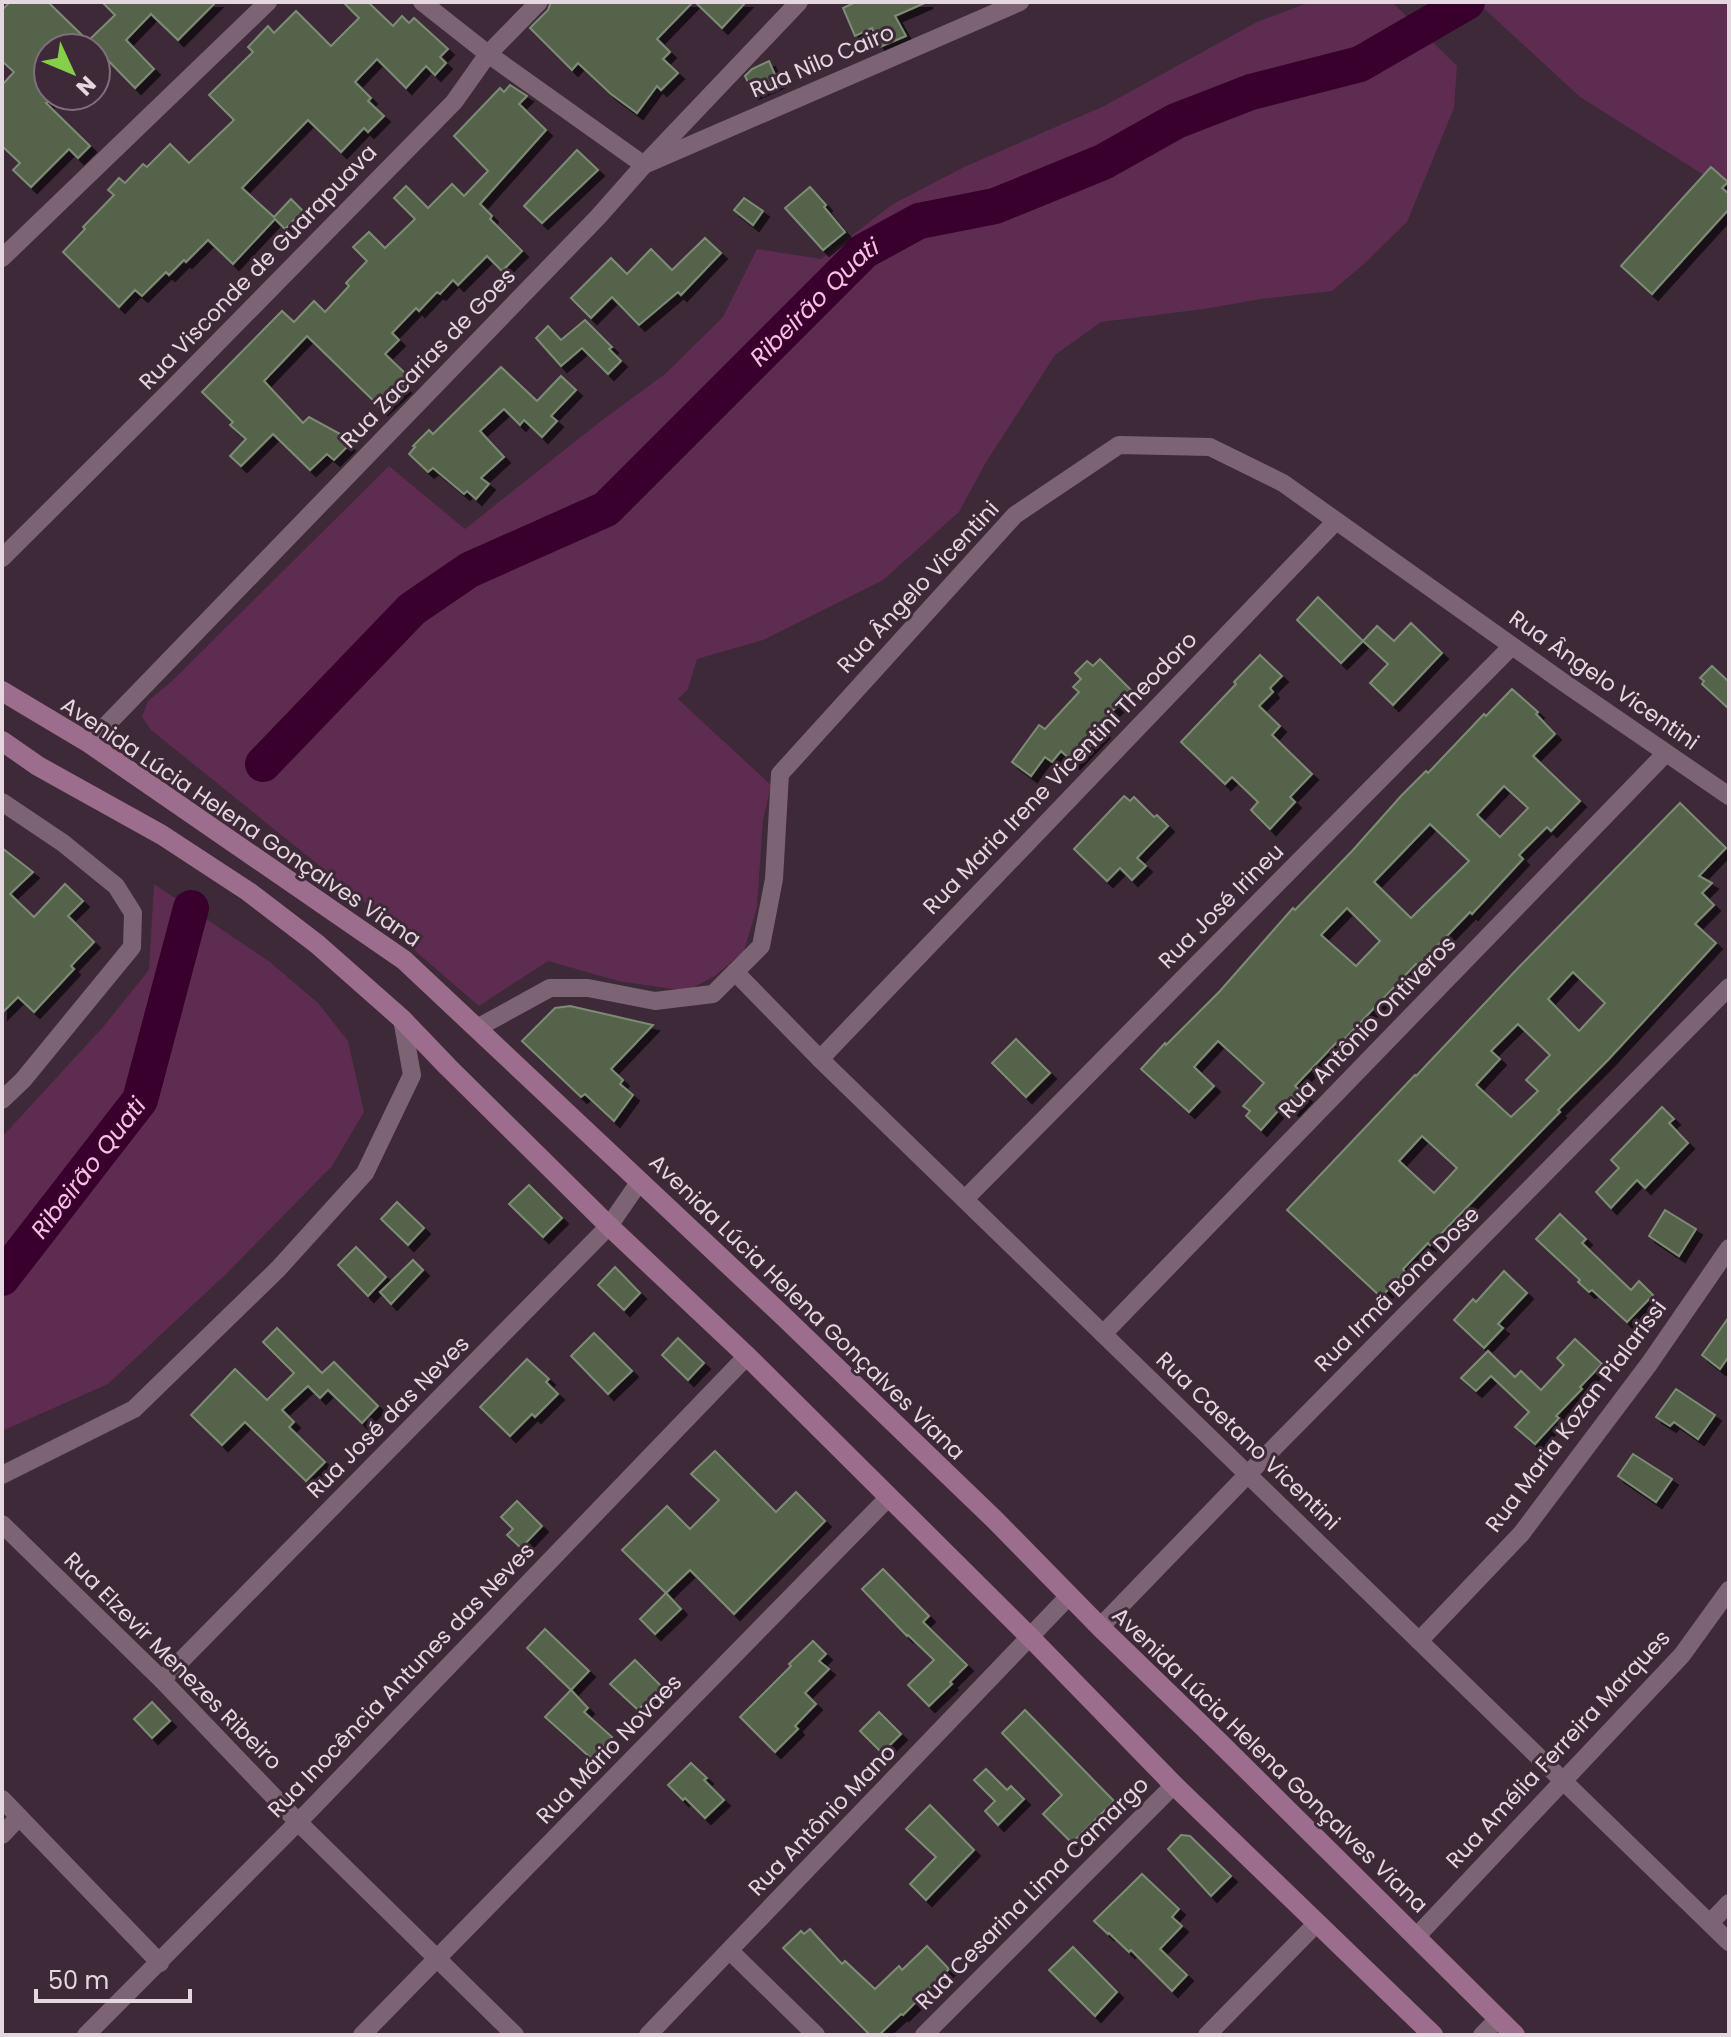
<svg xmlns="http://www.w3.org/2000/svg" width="1731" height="2037" viewBox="0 0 1731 2037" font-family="Poppins,sans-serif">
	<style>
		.green { fill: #5d2c50 }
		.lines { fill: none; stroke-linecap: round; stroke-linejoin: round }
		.river { stroke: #39002d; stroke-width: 36 }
		.building { fill: #55634c; stroke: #7d8c74; stroke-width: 2; fill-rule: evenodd; filter: url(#shadow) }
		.street { stroke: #7c6474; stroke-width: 18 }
		.secondary { stroke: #9d6d8e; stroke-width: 20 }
		.labels { text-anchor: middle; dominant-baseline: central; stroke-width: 6; stroke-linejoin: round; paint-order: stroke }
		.street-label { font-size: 22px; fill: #e5d7e0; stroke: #3d2937 }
		.water-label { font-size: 24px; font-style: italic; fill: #f8c0e6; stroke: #3d2937 }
	</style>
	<defs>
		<filter id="shadow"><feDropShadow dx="6" dy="6" stdDeviation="0" flood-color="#0009"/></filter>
	</defs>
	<rect width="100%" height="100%" fill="#3d2937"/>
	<g class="green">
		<polygon points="1310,2 1392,2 1457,66 1454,108 1407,222 1365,263 1332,291 1261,299 1204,309 1101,322 1055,355 985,464 959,512 883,580 763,640 697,659 688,689 678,699 771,785 763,820 757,907 744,951 715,976 686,991 618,981 548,961 479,1006 406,943 402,932 151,730 142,717 148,701 172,681 389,466 465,529 601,421 665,374 723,317 757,249 821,259 893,204 964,167 1104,106 1257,22"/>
		<polygon points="1477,2 1729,2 1729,180 1718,184 1580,97"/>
		<polygon points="154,884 270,962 318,1003 348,1041 364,1112 332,1166 226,1274 108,1384 2,1431 2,1137 103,1027 149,970"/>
	</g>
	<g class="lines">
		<g class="river">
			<path id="s1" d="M263,764L412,609L469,570L606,509L864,251L919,221L995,206L1103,162L1176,121L1251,92L1360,64L1467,2"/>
			<path id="s2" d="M2,1278L140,1100L191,908"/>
		</g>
	</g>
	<g class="building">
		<polygon points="10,2 48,2 88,41 115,15 102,2 216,2 178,40 151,14 126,40 154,69 135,88 96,48 48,48 48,102 46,103 90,146 78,158 69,149 31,187 13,170 20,163 2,146 2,85 14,72 2,61 2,10"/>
		<polygon points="343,2 368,2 393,26 402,16 409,23 414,18 448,49 440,57 446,63 435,75 426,66 406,88 377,59 355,82 371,98 368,101 384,116 368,132 364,128 341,152 308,120 242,188 274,217 291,199 303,211 285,229 275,219 233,264 208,240 186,262 184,260 169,275 166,272 142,296 135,290 119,307 63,252 85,229 83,227 114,195 108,190 119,178 125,183 143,164 147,167 170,144 189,163 234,120 209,95 253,52 248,47 268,26 274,33 296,11 331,46 359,18"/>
		<polygon points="551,2 693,2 657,39 670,52 663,59 678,73 661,90 657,86 637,113 611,94 578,63 572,70 530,28 548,10"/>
		<polygon points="695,2 746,2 722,28"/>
		<polygon points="856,2 927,2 895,16 906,36 880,47 872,28 855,36 843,8"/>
		<polygon points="769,61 778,82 753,93 745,76 752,69"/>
		<polygon points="510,85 527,96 519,104 546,130 480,204 492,216 490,219 522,251 502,271 487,256 458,285 453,280 440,294 437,292 419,311 416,308 392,333 399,340 385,354 408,376 401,384 405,387 382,409 307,336 264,381 303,423 309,417 342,435 349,445 334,460 327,454 310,470 273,434 241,466 230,456 246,439 230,425 233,422 202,392 282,311 294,322 314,301 325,312 349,286 346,283 367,261 353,247 369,232 385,248 415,219 394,198 406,186 428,208 452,184 464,196 488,171 454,136 500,88 504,92"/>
		<polygon points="577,150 598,170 542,223 524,206"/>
		<polygon points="1711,167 1728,182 1722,188 1729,194 1729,209 1652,294 1621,266"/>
		<polygon points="810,187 826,205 824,207 845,232 823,250 785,208"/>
		<polygon points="744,198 763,211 753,225 734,210"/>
		<polygon points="705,238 721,253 681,295 678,292 639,325 612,297 591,318 571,298 611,258 627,274 651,249 672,270"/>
		<polygon points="585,320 612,347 609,349 621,361 608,374 582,348 561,366 536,338 548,326 561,340"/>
		<polygon points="501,367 537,401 561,376 576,390 551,416 557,421 542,437 524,420 520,425 504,409 480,431 504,457 481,478 489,484 476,499 467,491 464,494 433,468 428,472 409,454 415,447 413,446 429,430 433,434"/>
		<polygon points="1318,597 1363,641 1341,663 1297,620"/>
		<polygon points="1411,623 1442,653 1393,705 1370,683 1388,664 1363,641 1377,626 1394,641"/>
		<polygon points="1260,655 1282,676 1270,688 1273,692 1259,706 1280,726 1272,735 1312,774 1290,797 1295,802 1270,829 1251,810 1258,802 1232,777 1225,784 1181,742 1236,684 1234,682"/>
		<polygon points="1100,659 1132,691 1098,726 1104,732 1074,763 1061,751 1052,762 1045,757 1031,776 1012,762 1039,725 1045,729 1079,692 1073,687 1081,679 1075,673 1087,661 1093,666"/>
		<polygon points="1712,666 1729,682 1729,709 1702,684 1704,681 1700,678"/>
		<path d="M1512,689L1538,712L1536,714L1555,734L1533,756L1580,801L1551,831L1547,827L1519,855L1523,859L1472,914L1470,912L1418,966L1416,964L1338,1046L1336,1043L1295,1086L1306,1096L1293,1110L1285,1103L1261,1130L1246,1116L1250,1111L1243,1106L1264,1083L1218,1041L1194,1067L1214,1086L1189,1112L1141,1069L1165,1043L1166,1045L1220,991L1293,908L1295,910L1353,850L1401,796L1426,771L1428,773L1484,714L1486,716ZM1504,786L1528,808L1500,837L1477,815ZM1430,824L1469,861L1411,918L1374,882ZM1347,908L1380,941L1356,966L1321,935Z"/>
		<polygon points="1124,796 1130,801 1134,797 1154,817 1157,815 1168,826 1137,858 1146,866 1132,880 1120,868 1107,881 1074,849"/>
		<path d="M1680,803L1726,848L1699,876L1712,883L1702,893L1714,905L1695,924L1716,943L1608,1060L1558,1110L1560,1112L1430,1245L1428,1243L1403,1269L1405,1272L1381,1297L1287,1210L1415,1075L1416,1076L1519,967ZM1573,972L1605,1003L1579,1031L1548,999ZM1518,1024L1550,1055L1526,1080L1538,1091L1511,1117L1476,1085L1500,1059L1491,1051ZM1422,1136L1457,1168L1434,1193L1399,1161Z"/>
		<polygon points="2,848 33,872 10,894 34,917 65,884 83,901 68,916 94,942 71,966 74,969 34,1012 18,997 2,1013"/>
		<polygon points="570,1006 653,1025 611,1069 623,1080 620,1084 633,1095 614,1121 585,1094 581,1097 522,1041 555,1008"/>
		<polygon points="1016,1039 1050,1073 1026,1097 992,1063"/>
		<polygon points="1662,1107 1674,1119 1669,1123 1688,1143 1645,1188 1637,1180 1611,1208 1596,1192 1619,1168 1611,1160"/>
		<polygon points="529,1185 562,1218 543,1237 509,1204"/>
		<polygon points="397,1202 424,1228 408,1245 381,1219"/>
		<polygon points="1665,1210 1696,1229 1679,1256 1649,1236"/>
		<polygon points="1560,1214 1586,1239 1582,1243 1631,1290 1639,1281 1653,1295 1627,1322 1592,1290 1589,1292 1578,1282 1580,1280 1536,1239"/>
		<polygon points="356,1247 386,1277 368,1296 338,1265"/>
		<polygon points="413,1260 423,1270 391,1304 380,1292"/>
		<polygon points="615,1267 640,1293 624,1310 598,1285"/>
		<polygon points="1504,1271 1527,1293 1498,1324 1503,1328 1484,1348 1454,1320 1473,1299 1476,1302"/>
		<polygon points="1729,1317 1729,1356 1720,1369 1702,1355"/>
		<polygon points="277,1328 322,1373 334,1362 378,1406 362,1423 328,1390 320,1398 308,1386 282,1410 294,1422 289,1427 325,1462 306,1481 245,1422 222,1445 191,1415 235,1369 267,1400 294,1373 263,1342"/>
		<polygon points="594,1333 632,1371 608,1394 571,1356"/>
		<polygon points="678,1338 704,1363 688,1380 662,1355"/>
		<polygon points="1575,1339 1602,1364 1580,1387 1582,1389 1556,1416 1559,1418 1535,1444 1515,1427 1529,1412 1491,1376 1476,1391 1461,1378 1488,1351 1515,1377 1521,1371 1541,1390 1564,1365 1557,1358"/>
		<polygon points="527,1359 549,1379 546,1382 558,1394 535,1417 532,1414 510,1436 480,1407"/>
		<polygon points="1676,1389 1715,1415 1698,1439 1674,1422 1670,1426 1656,1417"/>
		<polygon points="715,1451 776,1512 796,1492 825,1521 734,1614 690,1570 666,1593 622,1550 667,1506 690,1529 719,1500 691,1474"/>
		<polygon points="1633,1454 1672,1479 1656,1502 1618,1476"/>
		<polygon points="517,1501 542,1526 521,1548 507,1535 513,1529 501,1517"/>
		<polygon points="883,1569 929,1616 923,1622 967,1665 950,1682 952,1684 929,1706 908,1685 934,1660 908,1635 907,1636 862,1589"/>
		<polygon points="666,1593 681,1609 655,1634 640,1619"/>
		<polygon points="545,1629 589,1671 571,1690 527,1648"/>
		<polygon points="813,1641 826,1654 819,1661 829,1669 805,1693 816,1704 795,1726 798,1729 775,1752 740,1717 791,1666 789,1664"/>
		<polygon points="635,1660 662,1687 638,1710 610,1684"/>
		<polygon points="571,1690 588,1708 584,1712 612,1737 592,1759 545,1717"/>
		<polygon points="152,1702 170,1721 152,1738 134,1719"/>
		<polygon points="1025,1710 1114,1801 1072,1843 1043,1814 1062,1795 1002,1733"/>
		<polygon points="879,1712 901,1734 882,1753 860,1731"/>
		<polygon points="691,1763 707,1778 704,1780 724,1800 705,1818 685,1798 683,1800 668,1785"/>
		<polygon points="986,1769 1007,1790 1011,1786 1024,1799 998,1825 985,1811 995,1801 974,1780"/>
		<polygon points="930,1805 974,1850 926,1900 910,1884 936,1857 906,1829"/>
		<polygon points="1181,1835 1190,1836 1231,1876 1211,1896 1168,1849"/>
		<polygon points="1142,1874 1179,1909 1172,1917 1182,1926 1160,1949 1187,1975 1172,1991 1131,1950 1129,1952 1109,1933 1108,1934 1094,1921"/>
		<polygon points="810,1929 842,1964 845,1961 875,1989 899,1966 902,1970 927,1946 949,1969 903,2015 901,2014 879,2035 870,2035 783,1948 801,1931 804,1934"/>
		<polygon points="1073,1947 1117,1992 1095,2016 1049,1970"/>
	</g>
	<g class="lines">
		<g class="street">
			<polyline points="422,2 488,54 644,165 1020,2"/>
			<polyline points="2,258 268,2"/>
			<polyline points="2,558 173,388 454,102 488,54 539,2"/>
			<polyline points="89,743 598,217 644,165 799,2"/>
			<polyline points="2,802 63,843 116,886 133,913 132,947 23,1080 2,1100"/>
			<polyline points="735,972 820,1059 1729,1942"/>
			<polyline points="477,1028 550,988 588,988 655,1001 713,994 761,946 774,879 780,774 1015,515 1119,445 1210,447 1283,483 1563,682 1729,796"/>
			<polyline points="820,1059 1336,521"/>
			<polyline points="965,1199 1512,646"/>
			<polyline points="1103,1334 1666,753"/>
			<polyline points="2,1475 134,1409 278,1269 365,1173 412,1075 402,1019"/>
			<polyline points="2,1524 162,1680 298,1822 515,2035"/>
			<polyline points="1100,1627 1248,1474 1729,987"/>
			<polyline points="1419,1641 1521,1534 1649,1364 1729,1248"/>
			<polyline points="162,1680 609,1226 640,1181"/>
			<polyline points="2,1799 160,1963"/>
			<polyline points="2,1835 19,1817"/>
			<polyline points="1710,1923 1729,1903"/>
			<polyline points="1416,1937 1682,1655 1729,1590"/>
			<polyline points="730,1951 816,2035"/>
			<polyline points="86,2035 311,1809 747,1356"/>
			<polyline points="362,2035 889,1497"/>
			<polyline points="648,2035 1069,1596"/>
			<polyline points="924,2035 1174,1785"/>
			<polyline points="1207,2035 1317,1923"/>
			<polyline points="1482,2035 1498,2019"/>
		</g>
		<g class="secondary">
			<polyline points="2,691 89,743 404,960 782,1315 995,1520 1100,1627 1220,1743 1515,2035"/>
			<polyline points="2,741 38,766 162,835 249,892 317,944 402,1019 448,1067 609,1226 747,1356 1029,1636 1174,1785 1433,2035"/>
		</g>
	</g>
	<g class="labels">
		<g class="street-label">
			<text transform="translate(822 61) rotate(-23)">Rua Nilo Cairo</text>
			<text transform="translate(258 267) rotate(-46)">Rua Visconde de Guarapuava</text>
			<text transform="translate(428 358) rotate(-46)">Rua Zacarias de Goes</text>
			<text transform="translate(918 587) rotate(-47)">Rua Ângelo Vicentini</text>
			<text transform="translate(1604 680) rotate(35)">Rua Ângelo Vicentini</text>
			<text transform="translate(1060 773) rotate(-46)">Rua Maria Irene Vicentini Theodoro</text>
			<text transform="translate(241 822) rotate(34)">Avenida Lúcia Helena Gonçalves Viana</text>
			<text transform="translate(1221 906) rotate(-45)">Rua José Irineu</text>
			<text transform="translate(1367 1027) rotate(-46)">Rua Antônio Ontiveros</text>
			<text transform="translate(1397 1289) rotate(-45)">Rua Irmã Bona Dose</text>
			<text transform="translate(807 1307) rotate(44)">Avenida Lúcia Helena Gonçalves Viana</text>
			<text transform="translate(1576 1416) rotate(-53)">Rua Maria Kozan Pialarissi</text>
			<text transform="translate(388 1417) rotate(-45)">Rua José das Neves</text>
			<text transform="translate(1248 1441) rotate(44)">Rua Caetano Vicentini</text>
			<text transform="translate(173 1661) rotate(45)">Rua Elzevir Menezes Ribeiro</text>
			<text transform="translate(401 1680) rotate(-46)">Rua Inocência Antunes das Neves</text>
			<text transform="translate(609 1749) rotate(-46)">Rua Mário Novaes</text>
			<text transform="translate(1558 1749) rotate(-47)">Rua Amélia Ferreira Marques</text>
			<text transform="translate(1270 1760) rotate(44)">Avenida Lúcia Helena Gonçalves Viana</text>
			<text transform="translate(822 1820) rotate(-46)">Rua Antônio Mano</text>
			<text transform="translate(1032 1893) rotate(-45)">Rua Cesarina Lima Camargo</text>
		</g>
		<g class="water-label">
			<text stroke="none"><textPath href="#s1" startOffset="728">Ribeirão Quati</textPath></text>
			<text stroke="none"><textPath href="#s2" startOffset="140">Ribeirão Quati</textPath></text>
		</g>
	</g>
	<rect width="1731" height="2037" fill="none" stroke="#e5d7e0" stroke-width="8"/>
	<g transform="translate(72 72) rotate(134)"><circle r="38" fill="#3d2937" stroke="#806f7b" stroke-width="2"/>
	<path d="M0-6L14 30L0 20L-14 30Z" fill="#86cf4b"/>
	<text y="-12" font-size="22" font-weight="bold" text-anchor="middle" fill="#e5d7e0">N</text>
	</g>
	<path d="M36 1989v12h154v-12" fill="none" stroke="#e5d7e0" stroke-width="4"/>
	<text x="48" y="1989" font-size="24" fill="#e5d7e0" stroke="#3d2937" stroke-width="6" paint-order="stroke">50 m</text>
</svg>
